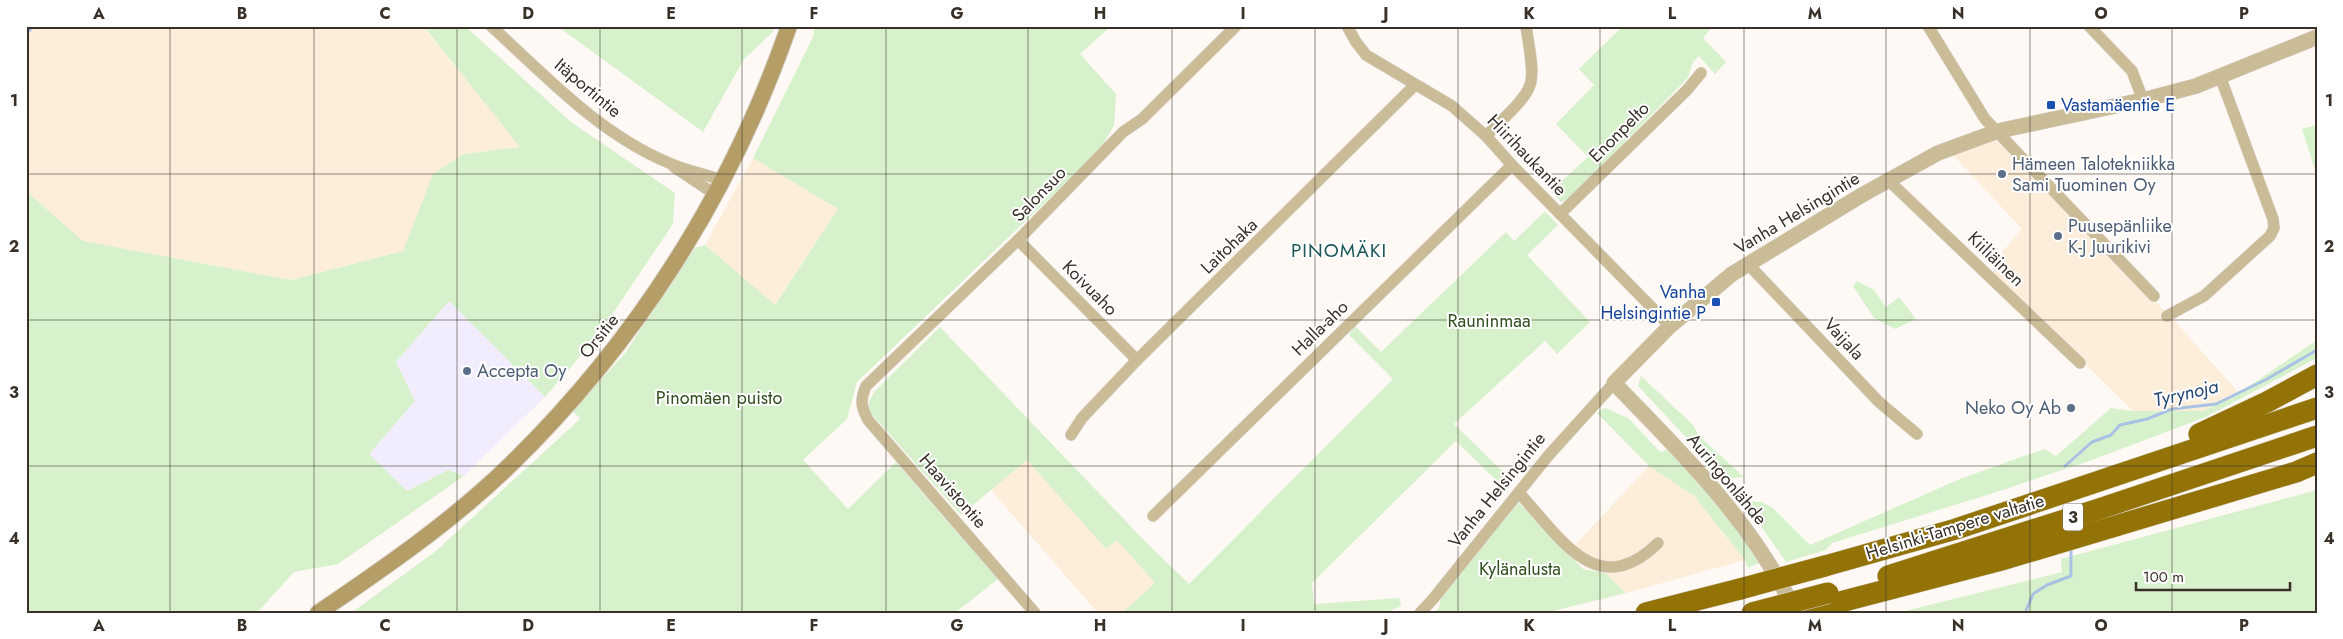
<svg xmlns="http://www.w3.org/2000/svg" width="2343" height="639" viewBox="0 0 2343 639" font-family="Jost,sans-serif">
	<style>
		.commercial { fill: #f2edfe }
		.industrial { fill: #fceeda }
		.green { fill: #d8f1cd }
		.lines { fill: none; stroke-linecap: round; stroke-linejoin: round }
		.stream { stroke: #a9c2e4; stroke-width: 3 }
		.minor-casing { stroke: #dbd5cf; stroke-width: 12 }
		.tertiary-casing { stroke: #dbd5cf; stroke-width: 16 }
		.secondary-casing { stroke: #dbd5cf; stroke-width: 18 }
		.motorway-casing { stroke: #dbd5cf; stroke-width: 22 }
		.minor { stroke: #cbbc98; stroke-width: 11 }
		.tertiary { stroke: #cbbc98; stroke-width: 15 }
		.secondary { stroke: #b49d66; stroke-width: 16 }
		.motorway { stroke: #947306; stroke-width: 21 }
		.motorway-bridge-casing { stroke: #dbd5cf; stroke-width: 22; stroke-linecap: butt }
		.motorway-bridge { stroke: #947306; stroke-width: 21 }
		.grid { fill: none; stroke: #393028; stroke-width: 1; stroke-opacity: 0.55 }
		.transit-dot { fill: #1a4fb4; stroke: #fff; stroke-width: 2 }
		.service-dot { fill: #5c6f8a; stroke: #fff; stroke-width: 2 }
		.labels { text-anchor: middle; dominant-baseline: central; stroke-width: 4; stroke-linejoin: round; paint-order: stroke }
		.shield { fill: #fff; stroke: #746e68; stroke-width: 1 }
		.shield-label { font-size: 16px; font-weight: bold; fill: #393028 }
		.street-label { font-size: 18px; fill: #393028; stroke: #fff }
		.transit-label { font-size: 18px; fill: #164399; stroke: #fff; text-anchor: start }
		.service-label { font-size: 18px; fill: #4e5e75; stroke: #fff; text-anchor: start }
		.park-label { font-size: 18px; fill: #2f4f1d; stroke: #fff }
		.neighbourhood-label { font-size: 19px; letter-spacing: 1px; fill: #1d5859; stroke: #fff }
		.water-label { font-size: 19px; font-style: italic; fill: #254773; stroke: #fff }
		.neatline { fill: none; stroke: #393028; stroke-width: 2 }
		.grid-label { font-size: 16px; text-anchor: middle; font-weight: bold; fill: #393028 }
	</style>
	<rect width="100%" height="100%" fill="#fef9f4"/>
	<polygon class="commercial" points="449,301 545,397 464,476 448,470 407,491 369,454 415,401 396,362"/>
	<g class="industrial">
		<polygon points="26,26 426,26 425,29 521,147 464,154 434,174 403,251 291,280 83,241 26,191"/>
		<polygon points="1990,140 1999,142 2172,318 2239,393 2203,411 2133,411 1994,274 2004,250 2022,229 1952,154"/>
		<polygon points="753,158 838,209 774,306 705,245"/>
		<polygon points="1027,459 1106,549 1117,540 1156,583 1122,613 1098,613 991,490"/>
		<polygon points="1649,466 1694,496 1745,560 1626,593 1575,545"/>
	</g>
	<g class="green">
		<polygon points="426,26 465,26 571,122 675,193 673,224 597,337 545,397 449,301 396,362 415,401 369,454 407,491 448,470 464,476 338,564 294,572 257,613 26,613 26,191 83,241 291,280 403,251 433,174 464,154 520,147 425,28"/>
		<polygon points="557,26 775,26 773,32 744,59 703,132"/>
		<polygon points="815,26 1111,26 1080,54 1116,94 1114,125 1101,149 857,382 847,419 803,460 848,509 896,462 998,579 955,613 351,613 436,551 580,419 573,411 625,353 695,248 705,245 775,305 838,209 753,158 813,37"/>
		<polygon points="1623,26 1713,26 1703,38 1726,62 1715,74 1699,56 1693,62 1688,78 1569,198 1561,202 1551,191 1588,157 1556,124 1594,85 1579,69"/>
		<polygon points="2317,125 2317,176 2302,129"/>
		<polygon points="1545,211 1558,225 1527,255 1590,322 1557,354 1545,341 1454,424 1499,468 1512,476 1503,487 1456,441 1312,583 1314,604 1400,598 1401,606 1385,613 1122,613 1155,583 1117,540 1106,549 1027,460 961,515 869,411 869,401 875,391 940,327 1142,538 1189,584 1393,379 1349,335 1355,326 1381,352 1506,232 1514,241"/>
		<polygon points="1857,281 1874,290 1886,307 1899,297 1916,319 1895,329 1874,318 1853,286"/>
		<polygon points="2317,340 2317,358 2206,417 2092,460 2003,490 1832,543 1826,550 1786,562 1743,501 1762,502 1773,508 1810,545 1960,479 2044,449 2056,456 2111,408 2133,411 2203,411 2239,393"/>
		<polygon points="1641,376 1693,425 1699,436 1744,477 1725,479 1638,386"/>
		<polygon points="1605,408 1628,418 1660,452 1669,449 1723,509 1761,562 1748,568 1745,560 1694,496 1649,466 1597,413"/>
		<polygon points="2317,490 2317,612 1897,613 2062,572 2061,559"/>
		<polygon points="1518,502 1583,569 1605,573 1626,593 1545,613 1434,613 1439,608 1441,597"/>
	</g>
	<g class="lines">
		<g class="stream">
			<polyline points="26,34 34,26"/>
			<polyline points="2065,466 2092,442 2111,435 2120,425 2147,419 2172,409 2216,404 2267,379 2317,350"/>
			<polyline points="2025,613 2033,594 2047,585 2071,576 2071,549"/>
		</g>
		<g class="minor-casing">
			<g id="minor">
				<path d="M491,26C546,76 599,134 669,163C686,171 706,174 724,181"/>
				<polyline points="1347,26 1356,42 1366,55 1452,106 1486,136 1512,165 1670,326"/>
				<polyline points="1928,26 1985,119 2154,296"/>
				<polyline points="2089,26 2132,71 2143,100"/>
				<path d="M1486,136C1498,123 1525,101 1530,85C1535,71 1528,42 1526,26"/>
				<polyline points="674,167 716,195"/>
				<polyline points="1888,180 2080,363"/>
				<polyline points="1560,214 1687,90 1701,73"/>
				<polyline points="1018,240 1137,360"/>
				<polyline points="1748,264 1879,402 1917,434"/>
				<polyline points="2167,316 2204,296 2270,236 2274,228 2273,219 2220,76"/>
				<polyline points="1071,435 1082,418 1137,360 1415,85"/>
				<path d="M1519,493C1560,537 1597,603 1658,543"/>
				<polyline points="1153,516 1512,165"/>
				<path d="M1035,613L868,420C861,407 860,400 866,386L1018,240L1123,132L1142,119L1236,26"/>
				<polyline points="1420,613 1433,599 1548,456 1614,383"/>
			</g>
		</g>
		<g class="tertiary-casing">
			<path id="tertiary" d="M1795,611C1752,521 1682,453 1614,383L1670,326L1732,274L1862,195L1938,153L1998,131L2143,100L2196,86L2317,37"/>
		</g>
		<g class="secondary-casing">
			<path id="secondary" d="M318,613C384,568 450,523 508,467C635,344 731,194 789,26"/>
		</g>
		<g class="motorway-casing">
			<g id="motorway">
				<polyline points="2199,434 2267,402 2317,375"/>
				<polyline points="1825,566 1956,529 2317,408"/>
				<polyline points="1888,576 2099,509 2317,436"/>
				<polyline points="1646,613 1740,589"/>
				<polyline points="1798,613 2005,559 2296,472 2317,463"/>
			</g>
		</g>
		<use href="#minor" class="minor"/>
		<use href="#tertiary" class="tertiary"/>
		<use href="#secondary" class="secondary"/>
		<use href="#motorway" class="motorway"/>
		<g class="motorway-bridge-casing">
			<g id="motorway-bridge">
				<polyline points="1740,589 1825,566"/>
				<polyline points="1752,613 1828,593"/>
			</g>
		</g>
		<use href="#motorway-bridge" class="motorway-bridge"/>
	</g>
	<path class="grid" d="M170,26V613M314,26V613M457,26V613M600,26V613M742,26V613M886,26V613M1028,26V613M1172,26V613M1315,26V613M1458,26V613M1600,26V613M1744,26V613M1886,26V613M2030,26V613M2172,26V613M26,174H2317M26,320H2317M26,466H2317"/>
	<g class="transit-dot">
		<rect x="2046" y="100" width="10" height="10" rx="2.5"/>
		<rect x="1711" y="297" width="10" height="10" rx="2.5"/>
	</g>
	<g class="service-dot">
		<circle cx="2002" cy="174" r="5"/>
		<circle cx="2058" cy="236" r="5"/>
		<circle cx="467" cy="371" r="5"/>
		<circle cx="2071" cy="408" r="5"/>
	</g>
	<g class="labels">
		<rect class="shield" x="2063" y="503.5" width="20" height="27" rx="4"/>
		<g class="shield-label">
			<text x="2073" y="517">3</text>
		</g>
		<g class="street-label">
			<text transform="translate(588 88) rotate(40)">Itäportintie</text>
			<text transform="translate(1619 132) rotate(-45)">Enonpelto</text>
			<text transform="translate(1527 155) rotate(46)">Hiirihaukantie</text>
			<text transform="translate(1039 194) rotate(-46)">Salonsuo</text>
			<text transform="translate(1797 213) rotate(-31)">Vanha Helsingintie</text>
			<text transform="translate(1229 246) rotate(-44)">Laitohaka</text>
			<text transform="translate(1996 259) rotate(44)">Kiiliäinen</text>
			<text transform="translate(1090 288) rotate(45)">Koivuaho</text>
			<text transform="translate(1320 328) rotate(-44)">Halla-aho</text>
			<text transform="translate(599 336) rotate(-51)">Orsitie</text>
			<text transform="translate(1844 339) rotate(47)">Vaijala</text>
			<text transform="translate(1727 479) rotate(50)">Auringonlähde</text>
			<text transform="translate(1497 490) rotate(-51)">Vanha Helsingintie</text>
			<text transform="translate(953 491) rotate(49)">Haavistontie</text>
			<text transform="translate(1955 527) rotate(-17)">Helsinki-Tampere valtatie</text>
		</g>
		<g class="transit-label">
			<text x="2061" y="105">Vastamäentie E</text>
			<text x="1706" y="292" text-anchor="end">Vanha<tspan x="1706" dy="21">Helsingintie P</tspan></text>
		</g>
		<g class="service-label">
			<text x="2012" y="164">Hämeen Talotekniikka<tspan x="2012" dy="21">Sami Tuominen Oy</tspan></text>
			<text x="2068" y="226">Puusepänliike<tspan x="2068" dy="21">K-J Juurikivi</tspan></text>
			<text x="477" y="371">Accepta Oy</text>
			<text x="2061" y="408" text-anchor="end">Neko Oy Ab</text>
		</g>
		<g class="park-label">
			<text x="1489" y="321">Rauninmaa</text>
			<text x="719" y="398">Pinomäen puisto</text>
			<text x="1520" y="569">Kylänalusta</text>
		</g>
		<g class="neighbourhood-label">
			<text x="1339" y="250">PINOMÄKI</text>
		</g>
		<g class="water-label">
			<text transform="translate(2186 393) rotate(-13)">Tyrynoja</text>
		</g>
	</g>
	<rect width="2343" height="639" fill="none" stroke="#ffffff" stroke-width="55"/>
	<path d="M2136 582v8h154v-8" fill="none" stroke="#393028" stroke-width="2.5"/>
	<text x="2143" y="582" font-size="15" fill="#393028" stroke="#ffffff" stroke-width="4" paint-order="stroke">100 m</text>
	<rect x="28" y="28" width="2288" height="584" class="neatline"/>
	<g class="grid-label">
		<text x="99" y="19">A</text>
		<text x="242" y="19">B</text>
		<text x="385" y="19">C</text>
		<text x="528" y="19">D</text>
		<text x="671" y="19">E</text>
		<text x="814" y="19">F</text>
		<text x="957" y="19">G</text>
		<text x="1100" y="19">H</text>
		<text x="1243" y="19">I</text>
		<text x="1386" y="19">J</text>
		<text x="1529" y="19">K</text>
		<text x="1672" y="19">L</text>
		<text x="1815" y="19">M</text>
		<text x="1958" y="19">N</text>
		<text x="2101" y="19">O</text>
		<text x="2244" y="19">P</text>
		<text x="14" y="106">1</text>
		<text x="2329" y="106">1</text>
		<text x="14" y="252">2</text>
		<text x="2329" y="252">2</text>
		<text x="14" y="398">3</text>
		<text x="2329" y="398">3</text>
		<text x="14" y="544">4</text>
		<text x="2329" y="544">4</text>
		<text x="99" y="631">A</text>
		<text x="242" y="631">B</text>
		<text x="385" y="631">C</text>
		<text x="528" y="631">D</text>
		<text x="671" y="631">E</text>
		<text x="814" y="631">F</text>
		<text x="957" y="631">G</text>
		<text x="1100" y="631">H</text>
		<text x="1243" y="631">I</text>
		<text x="1386" y="631">J</text>
		<text x="1529" y="631">K</text>
		<text x="1672" y="631">L</text>
		<text x="1815" y="631">M</text>
		<text x="1958" y="631">N</text>
		<text x="2101" y="631">O</text>
		<text x="2244" y="631">P</text>
	</g>
</svg>
